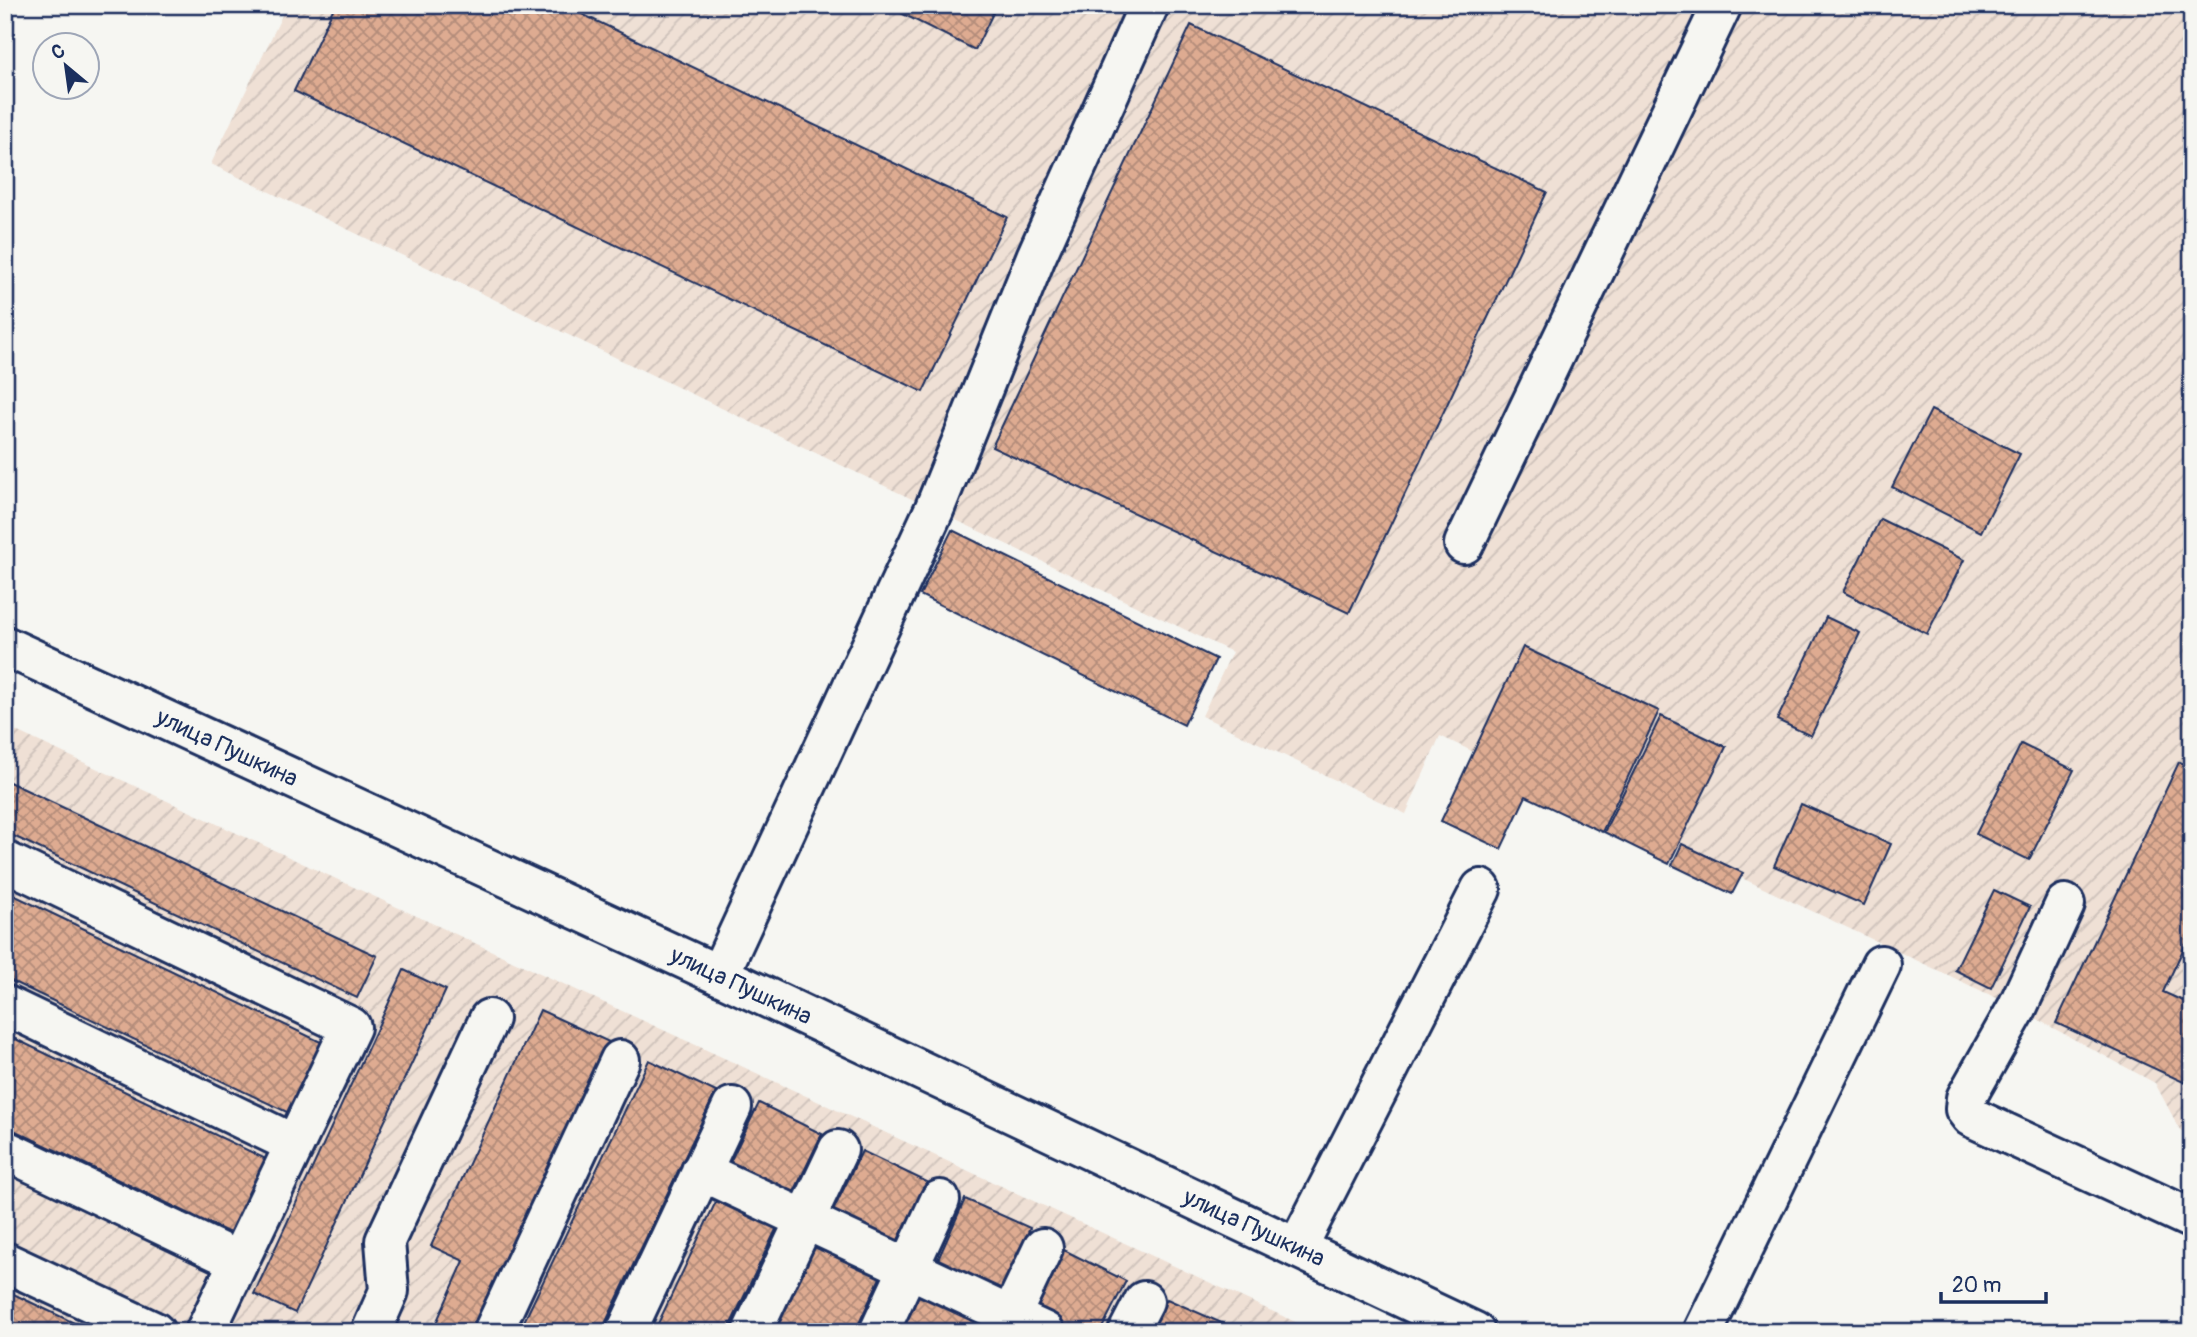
<svg xmlns="http://www.w3.org/2000/svg" width="2197" height="1337" viewBox="0 0 2197 1337" font-family="Pangolin,sans-serif">
	<style>
		.industrial { fill: url(#industrial-furrows) }
		.building { fill: url(#building-cross-hatch); stroke: #1b2f5e; stroke-width: 2 }
		.lines { fill: none; stroke-linecap: round; stroke-linejoin: round }
		.minor-casing { stroke: #1b2f5e; stroke-width: 44 }
		.major-casing { stroke: #1b2f5e; stroke-width: 44 }
		.minor { stroke: #f6f6f2; stroke-width: 38 }
		.major { stroke: #f6f6f2; stroke-width: 38 }
		.labels { text-anchor: middle; dominant-baseline: central; stroke-width: 6; stroke-linejoin: round; paint-order: stroke }
		.street-label { font-size: 24px; fill: #1b2f5e; stroke: #f6f6f2 }
	</style>
	<defs>
		<pattern id="industrial-furrows" width="10" height="10" patternUnits="userSpaceOnUse" patternTransform="scale(1.75)"><rect width="10" height="10" fill="#efe0d5"/><path d="M-1 1l2-2M0 10L10 0M9 11l2-2" fill="none" stroke="#ccc0b9"/></pattern>
		<pattern id="building-cross-hatch" width="8" height="8" patternUnits="userSpaceOnUse" patternTransform="scale(1.75)"><rect width="8" height="8" fill="#deab91"/><path d="M0 0l8 8M0 8l8-8" fill="none" stroke="#b38c7a"/></pattern>
	</defs>
	<rect width="100%" height="100%" fill="#f6f6f2"/>
	<filter id="ink" filterUnits="userSpaceOnUse"><feTurbulence type="fractalNoise" baseFrequency=".0143" numOctaves="2"/><feDisplacementMap in="SourceGraphic" scale="14" xChannelSelector="R" yChannelSelector="G"/><feConvolveMatrix kernelMatrix="1 2 1 2 8 2 1 2 1" color-interpolation-filters="sRGB"/></filter>
	<g filter="url(#ink)">
		<g class="industrial">
			<polygon points="287,5 2192,5 2192,1135 2180,1130 2155,1083 2003,1001 1440,736 1406,814 1202,716 1232,652 211,164"/>
			<polygon points="5,726 1317,1332 5,1332"/>
		</g>
		<g class="building">
			<polygon points="335,5 563,5 1007,217 923,392 294,91"/>
			<polygon points="885,5 997,5 975,50"/>
			<polygon points="1191,25 1547,192 1349,613 992,447"/>
			<polygon points="1931,410 2020,454 1981,532 1892,487"/>
			<polygon points="1880,519 1964,560 1927,634 1843,592"/>
			<polygon points="952,530 1216,659 1184,725 920,595"/>
			<polygon points="1826,617 1860,633 1811,736 1777,720"/>
			<polygon points="1523,647 1659,711 1602,832 1526,796 1501,849 1441,821"/>
			<polygon points="1661,716 1726,747 1669,864 1604,832"/>
			<polygon points="2021,744 2074,770 2029,860 1976,834"/>
			<polygon points="2179,762 2192,768 2192,931 2163,992 2192,1005 2192,1086 2056,1023"/>
			<polygon points="5,780 377,956 357,998 5,832"/>
			<polygon points="1801,804 1891,844 1864,905 1774,866"/>
			<polygon points="1682,844 1743,873 1732,894 1672,865"/>
			<polygon points="1994,890 2030,907 1991,988 1955,970"/>
			<polygon points="5,891 327,1045 293,1115 5,978"/>
			<polygon points="404,970 446,990 295,1313 254,1294"/>
			<polygon points="540,1010 609,1042 475,1332 432,1332 464,1261 431,1246"/>
			<polygon points="5,1034 270,1161 234,1235 5,1126"/>
			<polygon points="649,1060 716,1092 601,1332 519,1332"/>
			<polygon points="759,1103 822,1134 793,1194 730,1162"/>
			<polygon points="862,1151 927,1182 896,1244 832,1213"/>
			<polygon points="720,1193 780,1221 727,1332 654,1332"/>
			<polygon points="965,1199 1030,1228 1001,1293 936,1264"/>
			<polygon points="818,1239 884,1269 855,1332 774,1332"/>
			<polygon points="1064,1250 1126,1281 1100,1332 1077,1332 1034,1310"/>
			<polygon points="5,1290 93,1332 5,1332"/>
			<polygon points="921,1290 986,1320 980,1332 902,1332"/>
			<polygon points="1167,1299 1233,1328 1231,1332 1152,1332"/>
		</g>
		<g class="lines">
			<g class="minor-casing">
				<g id="minor">
					<polyline points="1464,544 1722,5"/>
					<polyline points="5,861 351,1027 205,1332"/>
					<polyline points="2065,904 2017,1008 1966,1098 1965,1109 1971,1117 2192,1219"/>
					<polyline points="719,975 934,510 1036,257 1149,5"/>
					<polyline points="5,1005 294,1144"/>
					<polyline points="5,1150 238,1261"/>
					<polyline points="701,1171 1045,1332"/>
					<polyline points="1297,1248 1481,889"/>
					<polyline points="5,1262 155,1332"/>
					<polyline points="371,1332 389,1291 385,1241 489,1019"/>
					<polyline points="493,1332 620,1060"/>
					<polyline points="626,1332 732,1107"/>
					<polyline points="752,1332 838,1150"/>
					<polyline points="879,1332 940,1200"/>
					<polyline points="1003,1332 1043,1248"/>
					<polyline points="1128,1332 1144,1301"/>
					<polyline points="1703,1332 1881,965"/>
				</g>
			</g>
			<g class="major-casing">
				<polyline id="major" points="5,646 719,975 1475,1332"/>
			</g>
			<use href="#minor" class="minor"/>
			<use href="#major" class="major"/>
		</g>
	</g>
	<g class="labels">
		<g class="street-label">
			<text transform="translate(227 748) rotate(25)">улица Пушкина</text>
			<text transform="translate(741 986) rotate(25)">улица Пушкина</text>
			<text transform="translate(1254 1228) rotate(25)">улица Пушкина</text>
		</g>
	</g>
	<rect width="2197" height="1337" fill="none" stroke="#f6f6f2" stroke-width="28"/>
	<rect x="14" y="14" width="2169" height="1309" fill="none" stroke="#1b2f5e" stroke-width="2.5" filter="url(#ink)"/>
	<g transform="translate(66 66) rotate(331)"><circle r="33" fill="#f6f6f2" stroke="#9ea6b7" stroke-width="2"/>
	<path d="M0-5L12 26L0 18L-12 26Z" fill="#1b2f5e"/>
	<text y="-10" font-size="19" font-weight="bold" text-anchor="middle" fill="#1b2f5e">С</text>
	</g>
	<path d="M1941 1292v10h105v-10" fill="none" stroke="#1b2f5e" stroke-width="3.5"/>
	<text x="1952" y="1292" font-size="21" fill="#1b2f5e" stroke="#f6f6f2" stroke-width="5" paint-order="stroke">20 m</text>
</svg>
